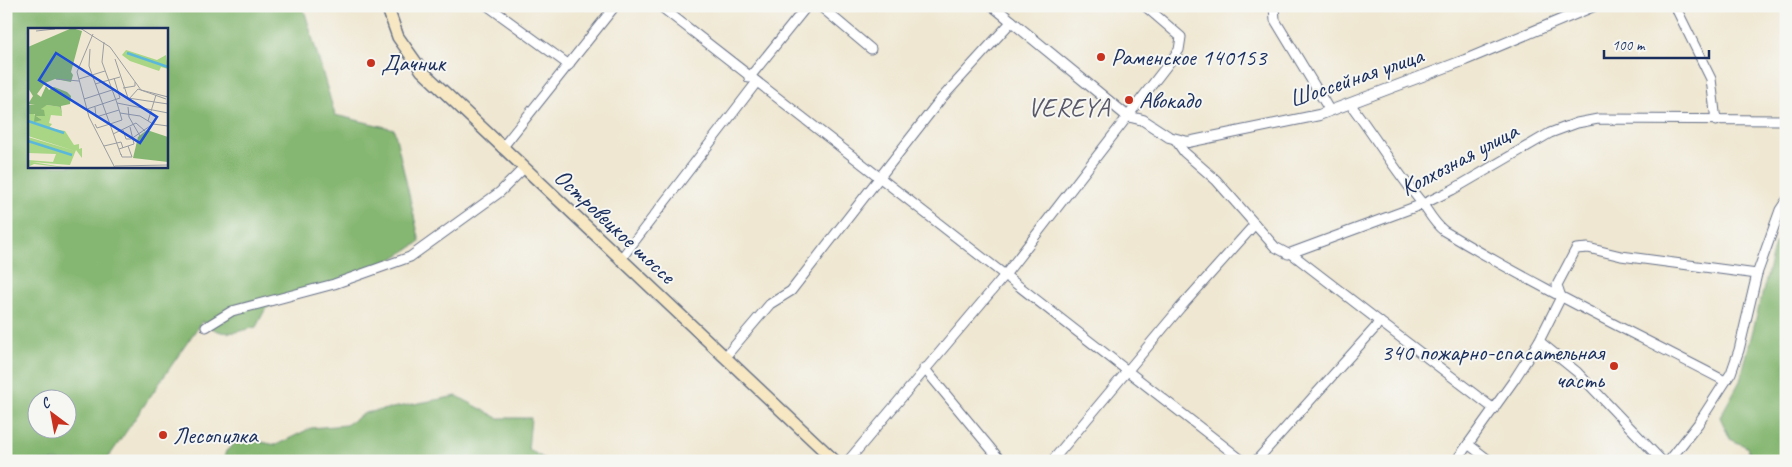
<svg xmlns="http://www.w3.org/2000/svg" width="1792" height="467" viewBox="0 0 1792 467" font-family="Caveat,sans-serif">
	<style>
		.forest { fill: #86b772; stroke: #507368; fill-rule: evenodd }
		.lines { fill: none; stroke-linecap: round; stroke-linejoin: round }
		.minor-casing { stroke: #656f86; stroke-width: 11 }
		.tertiary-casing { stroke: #656f86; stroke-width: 12 }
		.secondary-casing { stroke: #656f86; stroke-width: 14 }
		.minor { stroke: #fff; stroke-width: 9 }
		.tertiary { stroke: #fff; stroke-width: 10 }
		.secondary { stroke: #f7e8c3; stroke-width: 11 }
		.poi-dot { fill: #c8321e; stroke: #f6f6f2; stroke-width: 2 }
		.labels { text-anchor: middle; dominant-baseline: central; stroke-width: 4; stroke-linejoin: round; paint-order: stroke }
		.poi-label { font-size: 24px; fill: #1b2f5e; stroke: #f6f6f2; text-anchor: start }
		.street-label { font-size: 24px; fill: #1b2f5e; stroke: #f6f6f2 }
		.quarter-label { font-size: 26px; letter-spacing: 1px; fill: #595869; stroke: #f6f6f2 }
		.inset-river { fill: none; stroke: #5cb8da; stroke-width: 2.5 }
		.inset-road { fill: none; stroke: #9a9da3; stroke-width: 1 }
		.view { fill: #1d4ed8; fill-opacity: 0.15; stroke: #1d4ed8; stroke-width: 2.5 }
		.inset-edge { fill: none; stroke: #1b2f5e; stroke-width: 2.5 }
	</style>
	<rect width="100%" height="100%" fill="#f6f6f2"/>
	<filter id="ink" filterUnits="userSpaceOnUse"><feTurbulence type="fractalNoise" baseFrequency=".02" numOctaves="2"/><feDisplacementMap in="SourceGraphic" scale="10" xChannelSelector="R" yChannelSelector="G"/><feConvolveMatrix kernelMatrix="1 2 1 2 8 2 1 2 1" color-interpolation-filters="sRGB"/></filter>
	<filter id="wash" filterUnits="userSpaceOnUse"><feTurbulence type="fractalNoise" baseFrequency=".0096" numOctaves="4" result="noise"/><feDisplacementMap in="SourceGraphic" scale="20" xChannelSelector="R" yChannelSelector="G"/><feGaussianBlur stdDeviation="1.12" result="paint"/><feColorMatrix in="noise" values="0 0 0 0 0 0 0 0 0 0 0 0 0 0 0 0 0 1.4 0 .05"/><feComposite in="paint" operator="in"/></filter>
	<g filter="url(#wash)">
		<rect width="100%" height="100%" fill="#efe7d1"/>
		<g class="forest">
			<path d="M6,6H303L335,115L394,129L420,242L385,263L266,308L256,327C232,333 222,338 202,321L106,461H6ZM29,29H166V166H29ZM38,400H68V430H38Z"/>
			<polygon points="1786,232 1786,461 1752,461 1747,447 1730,439 1720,417 1740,381 1775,244"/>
			<polygon points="457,396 498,418 531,418 528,449 548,461 223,461 226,451 242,438 276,445 311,428 346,425 365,413"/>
		</g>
	</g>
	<g filter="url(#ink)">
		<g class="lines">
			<g class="minor-casing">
				<g id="minor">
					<polyline points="488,6 569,65"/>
					<polyline points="660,6 1243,461"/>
					<polyline points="820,6 871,49"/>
					<polyline points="1274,6 1275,20 1330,111"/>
					<polyline points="1675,6 1711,79 1716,121"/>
					<polyline points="749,78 807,6"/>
					<path d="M1351,105C1375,137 1396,172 1422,203C1429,213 1434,223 1444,231C1535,286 1631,332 1725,381"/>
					<polyline points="1175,139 1184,152 1216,180 1275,247 1288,254 1423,204 1452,190 1550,133 1577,123 1598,119 1786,120"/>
					<polyline points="502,148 615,6"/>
					<polyline points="620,260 756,83"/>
					<polyline points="1379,321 1494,409"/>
					<polyline points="206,327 232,311 334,284 410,257 500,192 524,168"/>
					<polyline points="1539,341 1577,372 1662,461"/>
					<polyline points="725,357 770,304 791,291 940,100 1012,21"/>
					<polyline points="924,368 1001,461"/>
					<polyline points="1468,444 1490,461"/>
					<polyline points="848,461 1005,275 1179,50 1181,37 1145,6"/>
					<polyline points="1052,461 1180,308 1255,224"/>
					<polyline points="1256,461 1375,328 1379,321 1292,254"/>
					<polyline points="1456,461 1514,380 1539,341 1561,297 1557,285 1576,249 1588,248 1621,256 1757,274"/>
					<polyline points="1669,461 1698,424 1731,373 1739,350 1757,274 1780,210 1786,201"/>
				</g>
			</g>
			<g class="tertiary-casing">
				<polyline id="tertiary" points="993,6 1127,116 1143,120 1169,137 1188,142 1319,115 1465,60 1594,6"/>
			</g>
			<g class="secondary-casing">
				<polyline id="secondary" points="387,6 398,37 422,71 835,461"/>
			</g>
			<use href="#minor" class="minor"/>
			<use href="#tertiary" class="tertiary"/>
			<use href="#secondary" class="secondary"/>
		</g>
	</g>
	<g class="poi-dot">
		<circle cx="1101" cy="57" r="5"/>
		<circle cx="371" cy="63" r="5"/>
		<circle cx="1129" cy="100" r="5"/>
		<circle cx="1614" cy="366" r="5"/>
		<circle cx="163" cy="435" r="5"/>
	</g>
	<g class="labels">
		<g class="poi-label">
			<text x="1111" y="57">Раменское 140153</text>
			<text x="381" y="63">Дачник</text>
			<text x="1139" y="100">Авокадо</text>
			<text x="1604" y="352" text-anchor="end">340 пожарно-спасательная<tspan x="1604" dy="28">часть</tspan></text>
			<text x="173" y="435">Лесопилка</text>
		</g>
		<g class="street-label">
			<text transform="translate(1356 77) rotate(-19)">Шоссейная улица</text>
			<text transform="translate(1459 159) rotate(-28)">Колхозная улица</text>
			<text transform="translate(615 226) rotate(43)">Островецкое шоссе</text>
		</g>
		<g class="quarter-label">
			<text x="1069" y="107">VEREYA</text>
		</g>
	</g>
	<g transform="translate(28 28)">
		<rect width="140" height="140" fill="#efe7d1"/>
		<path d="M98,22L129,32L138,27L140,41L133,39L131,43L102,33L94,27ZM19,77L32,79L34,88L23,87L21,95L24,96L21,100L37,103L46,117L51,116V121L54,120V130L48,122L42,137L4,134L41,140L6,136L0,139V132L25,134L28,126L0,125V109L47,123L0,108V86L6,85L8,91L14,92L8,88L16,86L13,80Z" fill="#a8d684"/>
		<path d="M44,0L54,3L43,44L45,47L43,54L27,51L17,55L9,66L13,69L18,58L21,62L26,59L39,64L43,68L42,76L33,78L34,88L32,79L19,77L13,81L16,82L17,88H8L14,92L6,94L7,86H0L1,77H7L0,76L5,68L0,60V19ZM119,102L140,109V134L105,130L110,109Z" fill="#86b772"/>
		<path class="inset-river" d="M99,25L140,39M0,93L36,105M0,113L44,127"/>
		<path class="inset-road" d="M52,0L82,19L113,62L140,69M8,3L27,1M65,6L49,44L61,89L87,140M76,14L74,34L89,75L140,85M62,21L61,38L93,127M87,31L100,70L140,76M28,51L51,53M51,51L77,43M67,56L92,49M95,60L107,58V54M56,71L84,62M101,71L110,61L138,71M89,75L92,85L112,88L125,96L140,98M67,79L68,89L91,82M100,79L101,89L112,108M59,81L92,70L86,50M120,93L128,67M67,96L69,100L82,96M82,96L94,92L92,85M95,102L98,111H103L125,96M85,106L108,95L117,103M76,118L93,114L95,120M91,121L106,116L102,99M93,126L94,129H104L100,118M87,138L140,137"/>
		<path class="view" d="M28,25L129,89L112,115L11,52Z"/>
		<rect width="140" height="140" class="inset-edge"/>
	</g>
	<rect width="1792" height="467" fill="none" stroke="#f6f6f2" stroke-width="25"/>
	<g transform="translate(52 414) rotate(328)"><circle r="24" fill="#f6f6f2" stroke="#9ea6b7"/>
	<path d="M0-4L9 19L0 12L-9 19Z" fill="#c8321e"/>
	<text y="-8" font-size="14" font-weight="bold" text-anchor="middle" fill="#1b2f5e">С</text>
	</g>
	<path d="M1604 50v8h105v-8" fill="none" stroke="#1b2f5e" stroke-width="2.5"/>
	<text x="1612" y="50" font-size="15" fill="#1b2f5e" stroke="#f6f6f2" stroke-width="4" paint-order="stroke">100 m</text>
</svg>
